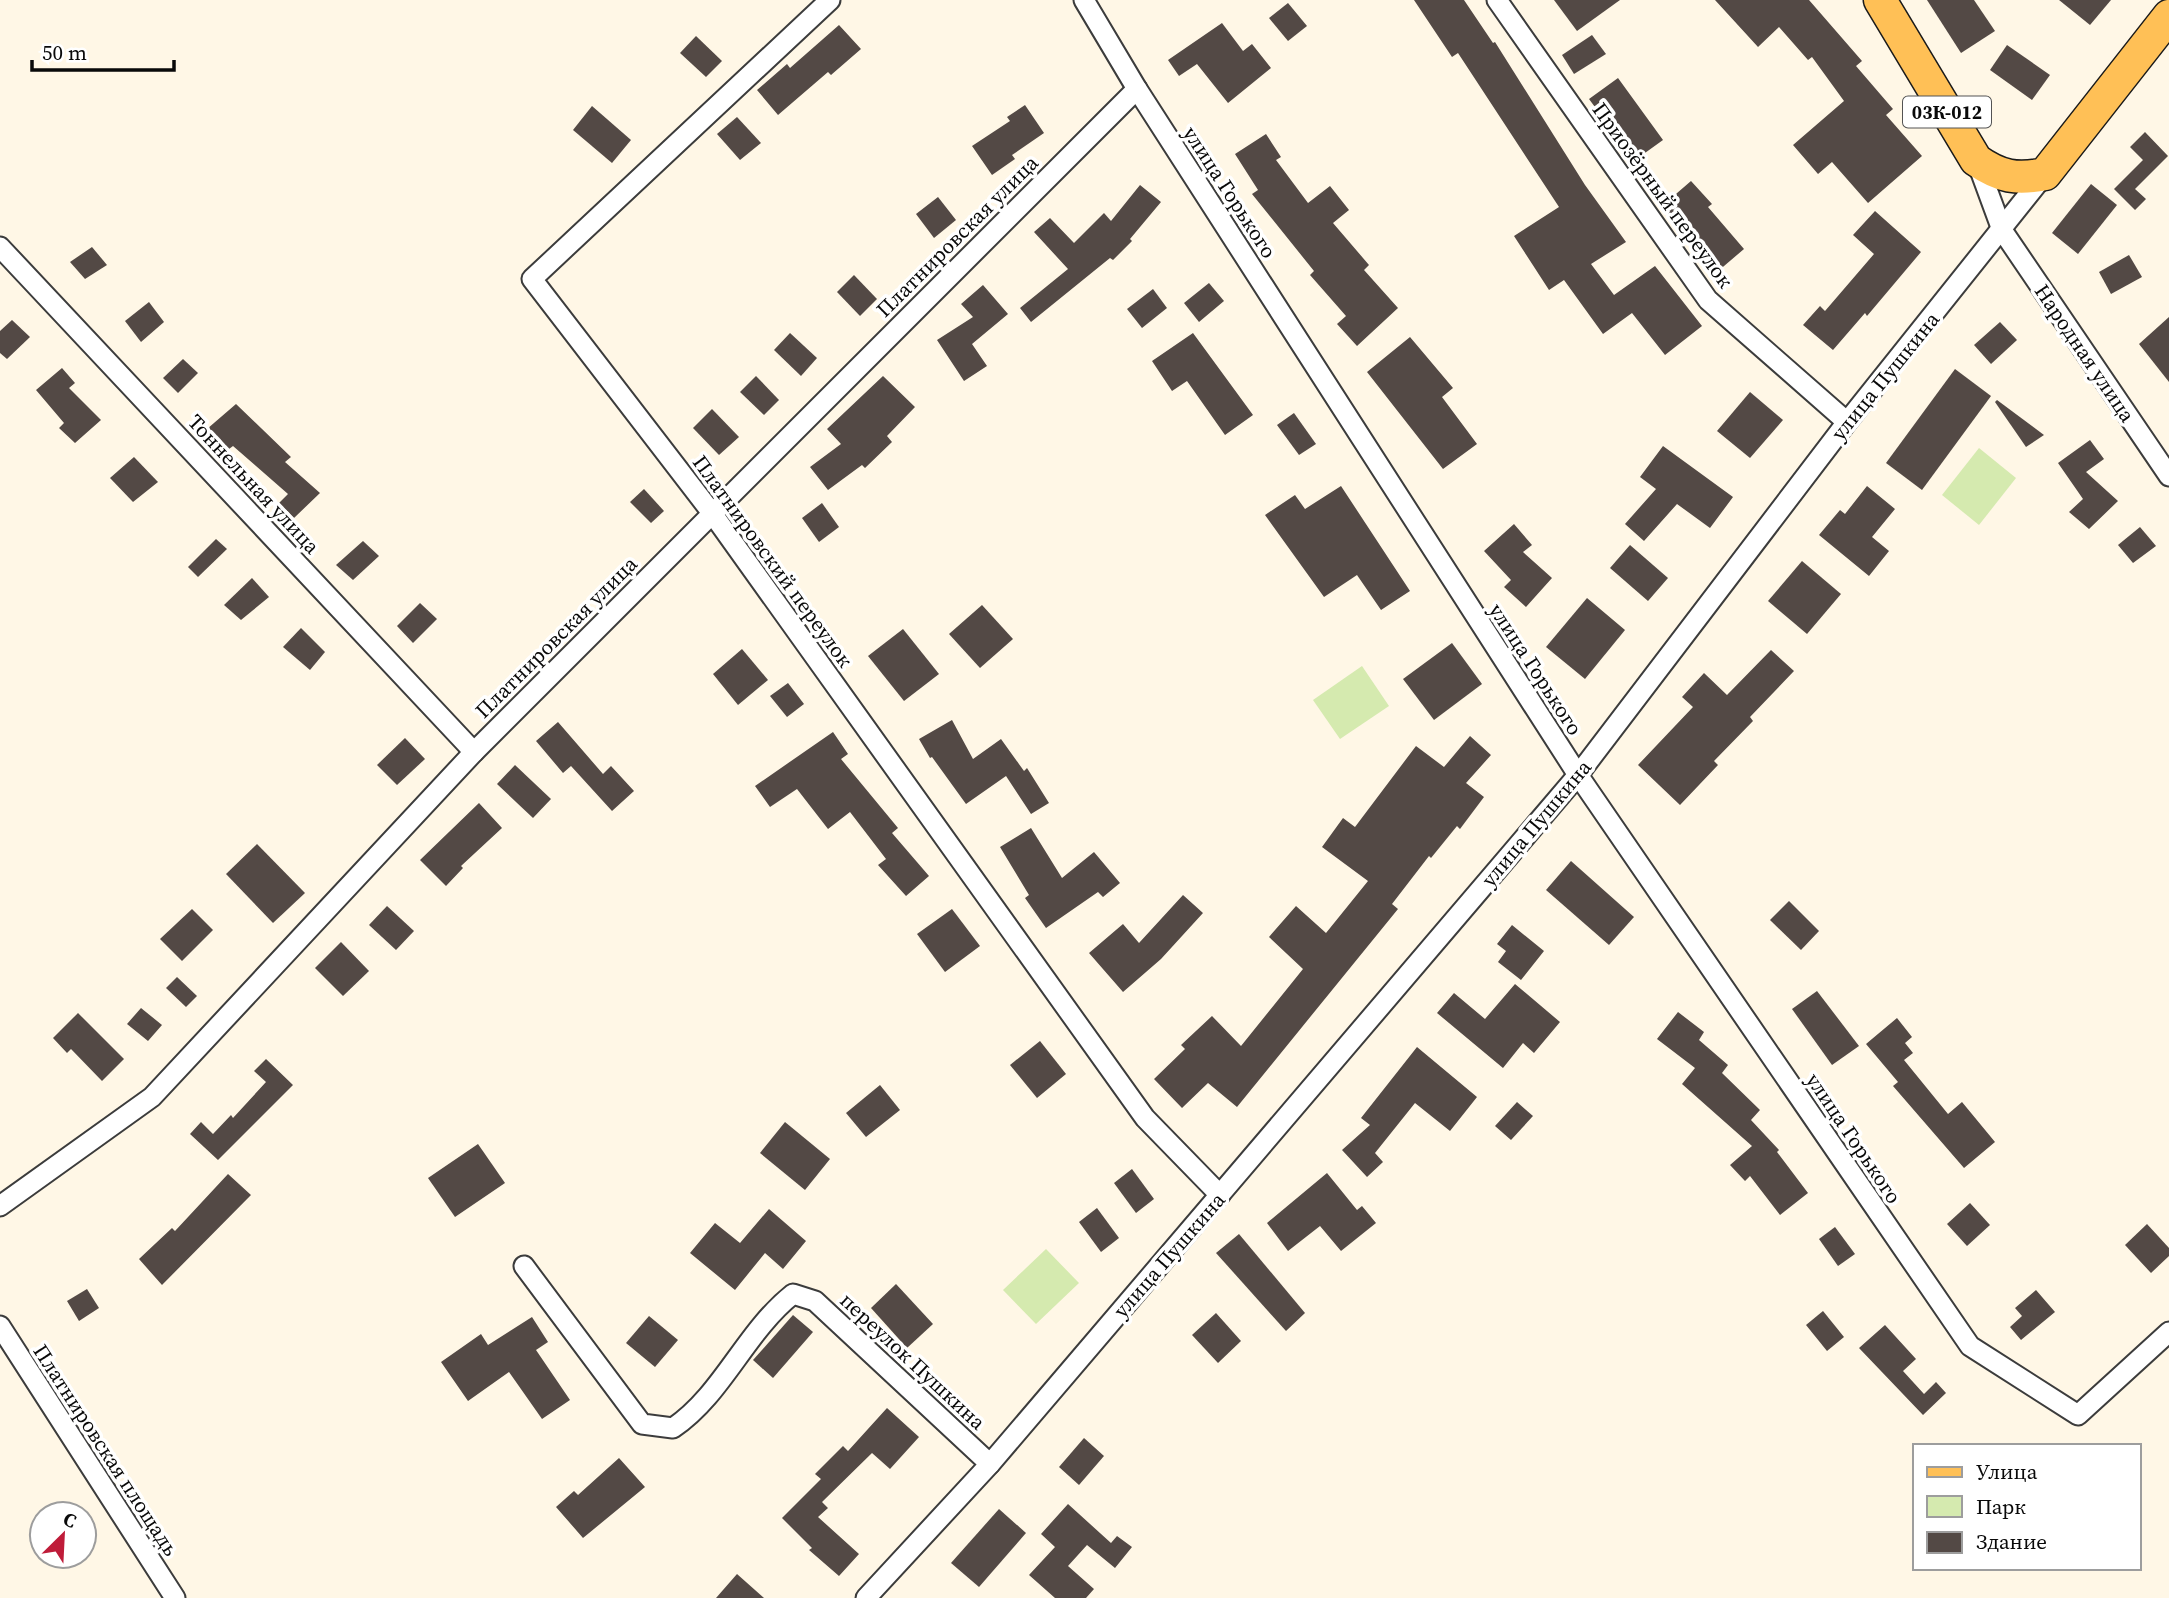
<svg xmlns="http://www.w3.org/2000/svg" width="2169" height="1598" viewBox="0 0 2169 1598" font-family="'Source Serif 4',serif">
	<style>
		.green { fill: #d5eaaf }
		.building { fill: #534945 }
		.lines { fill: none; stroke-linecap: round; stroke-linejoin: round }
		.street-casing { stroke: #3c3c3c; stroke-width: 23 }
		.primary-casing { stroke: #1a1a1a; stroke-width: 35 }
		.street { stroke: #fff; stroke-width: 19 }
		.primary { stroke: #ffc056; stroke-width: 32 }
		.labels { text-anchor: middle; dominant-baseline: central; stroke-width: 7; stroke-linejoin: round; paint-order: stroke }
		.shield { fill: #fff; stroke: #535353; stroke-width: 2 }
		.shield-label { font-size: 19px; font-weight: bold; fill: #090909 }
		.street-label { font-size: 21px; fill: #090909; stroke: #fff }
	</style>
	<rect width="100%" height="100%" fill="#fff7e6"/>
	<g class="green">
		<polygon points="1979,448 2016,478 1979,525 1942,495"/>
		<polygon points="1362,666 1389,706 1340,739 1313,700"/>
		<polygon points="1046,1249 1079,1283 1036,1324 1003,1290"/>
	</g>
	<g class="building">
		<polygon points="1414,0 1464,0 1493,43 1495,42 1585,185 1626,242 1591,264 1614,295 1655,266 1702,326 1665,355 1632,313 1603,334 1564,280 1549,290 1514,236 1559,207 1458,53 1452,57"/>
		<polygon points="1554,0 1620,0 1577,31"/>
		<polygon points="1715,0 1809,0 1862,61 1856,66 1893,109 1886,115 1922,156 1868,203 1832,162 1818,174 1793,145 1844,101 1812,57 1808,60 1779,27 1758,47"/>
		<polygon points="1927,0 1974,0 1995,31 1961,53"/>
		<polygon points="2059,0 2111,0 2090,25"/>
		<polygon points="1288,3 1307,26 1288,41 1269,18"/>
		<polygon points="1222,23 1243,51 1252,44 1271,68 1228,103 1197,64 1179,76 1168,60"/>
		<polygon points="839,25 861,49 831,75 828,72 778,115 757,90 787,64 790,68"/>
		<polygon points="1592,35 1606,54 1574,74 1562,55"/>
		<polygon points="696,36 722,61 706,77 680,53"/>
		<polygon points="2007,45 2050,75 2032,100 1990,70"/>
		<polygon points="1618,78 1663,140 1631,163 1617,143 1620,141 1589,99"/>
		<polygon points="1025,105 1044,133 1012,155 1015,159 992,175 972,146 1010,121 1007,117"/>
		<polygon points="592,106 631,140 612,163 573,130"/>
		<polygon points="737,117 761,143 740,160 717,134"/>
		<polygon points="2145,132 2168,156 2135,189 2146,199 2135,210 2114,189 2143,160 2130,147"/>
		<polygon points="1266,134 1281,157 1276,160 1308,203 1330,186 1349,210 1333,223 1369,265 1364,270 1398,308 1357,346 1337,324 1346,316 1310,275 1314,271 1252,194 1258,190 1235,154"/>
		<polygon points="1691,181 1712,204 1708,207 1744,249 1717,272 1693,247 1695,245 1662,206"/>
		<polygon points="2091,184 2117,205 2078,254 2052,233"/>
		<polygon points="1140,185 1161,202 1130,239 1132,241 1113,260 1110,258 1031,322 1020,308 1068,269 1034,232 1050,218 1074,243 1104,213 1111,221"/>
		<polygon points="938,197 956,220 934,238 916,214"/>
		<polygon points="1875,211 1921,252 1867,316 1865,313 1833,350 1803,325 1820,306 1825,311 1874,254 1853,235"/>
		<polygon points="92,247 107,265 85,279 70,262"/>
		<polygon points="2129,255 2142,277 2111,294 2099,272"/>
		<polygon points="854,275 877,299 860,316 837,292"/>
		<polygon points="1209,283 1224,301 1199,322 1184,303"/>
		<polygon points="983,285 1008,314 972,344 987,366 964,381 937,340 973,317 961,304"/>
		<polygon points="1153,289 1167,308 1142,328 1127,309"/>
		<polygon points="149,302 164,322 141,342 125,321"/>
		<polygon points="2169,317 2169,382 2139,344"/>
		<polygon points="12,320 30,337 7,359 0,353 0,331"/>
		<polygon points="2000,322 2017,340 1991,364 1974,345"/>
		<polygon points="790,333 817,358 801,376 774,350"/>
		<polygon points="1193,333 1253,415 1225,435 1187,381 1172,391 1152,361"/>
		<polygon points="1410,337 1453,388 1442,397 1477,444 1443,469 1367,372"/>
		<polygon points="183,359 198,373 178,393 163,378"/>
		<polygon points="62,368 75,383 69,388 101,420 75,443 59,428 64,423 36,390"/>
		<polygon points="1955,369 1991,396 1922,490 1886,463"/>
		<polygon points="756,376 779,400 764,415 740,392"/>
		<polygon points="883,376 915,407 887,436 892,442 865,468 862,465 828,490 810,467 841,444 827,429"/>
		<polygon points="1750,392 1783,420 1750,458 1717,431"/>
		<polygon points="1997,400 2044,435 2026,447 1995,402"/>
		<polygon points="236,404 291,457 285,462 320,493 294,518 279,503 288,494 233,446 229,449 207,429"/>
		<polygon points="712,409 739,437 719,455 693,428"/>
		<polygon points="1294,413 1316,444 1299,455 1277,425"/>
		<polygon points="2090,440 2104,459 2086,472 2118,501 2089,529 2069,512 2083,499 2058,463"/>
		<polygon points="1663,446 1733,497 1710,528 1677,504 1644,541 1625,524 1656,489 1640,477"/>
		<polygon points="134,457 158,482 133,502 110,478"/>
		<polygon points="1341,486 1410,591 1381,610 1357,575 1324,597 1265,515 1295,495 1305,509"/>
		<polygon points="1867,486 1895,509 1872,537 1889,551 1869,576 1819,535 1840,510 1845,514"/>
		<polygon points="644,489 664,511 651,523 630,502"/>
		<polygon points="822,503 839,527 819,542 802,518"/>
		<polygon points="1514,524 1532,545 1523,552 1552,578 1526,607 1504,587 1511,580 1484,551"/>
		<polygon points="2140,527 2156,546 2133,563 2118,545"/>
		<polygon points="216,539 227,549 198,577 188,567"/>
		<polygon points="363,541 379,556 353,580 336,565"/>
		<polygon points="1630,545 1668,578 1648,601 1610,568"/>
		<polygon points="1802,561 1841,594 1807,634 1768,601"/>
		<polygon points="252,578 269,597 241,620 224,605"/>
		<polygon points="1587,598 1625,630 1585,679 1546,647"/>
		<polygon points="420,603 437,619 413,643 397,626"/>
		<polygon points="982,605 1013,639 980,668 949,634"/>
		<polygon points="301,628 325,652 310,670 283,647"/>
		<polygon points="903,629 939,674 904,701 868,656"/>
		<polygon points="1452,643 1482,684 1434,720 1403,679"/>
		<polygon points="742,649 768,680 738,705 713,674"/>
		<polygon points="1771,650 1794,671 1750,717 1753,721 1714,761 1718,765 1680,805 1638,765 1693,707 1682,697 1704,673 1727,695"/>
		<polygon points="788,683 804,704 787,717 770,696"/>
		<polygon points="952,720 973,759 1001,739 1024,771 1027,768 1049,803 1031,814 1006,776 966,804 932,757 930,758 919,739"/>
		<polygon points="558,722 603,774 611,766 634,791 612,811 571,766 563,773 536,741"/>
		<polygon points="833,732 848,754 841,759 898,828 892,833 929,876 906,896 878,865 886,859 850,812 828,829 797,789 770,807 755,786"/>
		<polygon points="1470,736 1491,755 1466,783 1484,797 1460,829 1457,826 1431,858 1429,856 1392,904 1398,909 1237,1107 1208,1083 1182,1108 1154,1079 1185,1049 1181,1045 1212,1016 1241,1046 1303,969 1269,937 1296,906 1326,933 1368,881 1322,847 1343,818 1355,827 1416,746 1444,767"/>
		<polygon points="405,738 425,759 397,785 377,765"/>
		<polygon points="515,765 551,799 533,818 497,784"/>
		<polygon points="479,803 502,828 461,866 463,868 446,886 420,860"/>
		<polygon points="1031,828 1062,878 1094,852 1120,883 1103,897 1098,892 1046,928 1025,898 1029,895 1000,847"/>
		<polygon points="257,844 305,893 273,923 226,874"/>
		<polygon points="1571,861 1634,917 1609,945 1546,890"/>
		<polygon points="1183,895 1203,913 1161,959 1123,992 1089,953 1123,924 1139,943"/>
		<polygon points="1789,901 1819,931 1801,950 1770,920"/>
		<polygon points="387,906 414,931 396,950 369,925"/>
		<polygon points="192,909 213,930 182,961 160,939"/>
		<polygon points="952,909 980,946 945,972 917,934"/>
		<polygon points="1512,925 1544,951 1521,980 1498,962 1506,951 1497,944"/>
		<polygon points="341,942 369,971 343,996 315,968"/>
		<polygon points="177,977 197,996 186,1007 166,988"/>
		<polygon points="1515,984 1560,1022 1534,1053 1523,1043 1503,1068 1437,1013 1454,993 1485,1019"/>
		<polygon points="1817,991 1859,1046 1832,1065 1792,1009"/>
		<polygon points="141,1008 162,1025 148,1041 127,1024"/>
		<polygon points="1678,1012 1704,1032 1699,1040 1728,1065 1722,1073 1760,1110 1751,1120 1779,1150 1777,1152 1808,1193 1780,1215 1750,1176 1745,1181 1730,1165 1752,1146 1682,1084 1695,1068 1657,1039"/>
		<polygon points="78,1013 124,1059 102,1081 71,1049 67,1053 53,1038"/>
		<polygon points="1897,1018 1912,1037 1905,1043 1913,1053 1904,1060 1948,1114 1962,1102 1995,1142 1964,1168 1893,1086 1898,1082 1866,1044"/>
		<polygon points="1040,1041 1066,1074 1037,1098 1010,1065"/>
		<polygon points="1417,1047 1477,1097 1450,1131 1415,1103 1375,1153 1383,1162 1367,1177 1342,1150 1370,1125 1361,1118"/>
		<polygon points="266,1059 293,1085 218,1160 190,1134 201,1122 213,1134 231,1115 233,1118 266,1082 254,1071"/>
		<polygon points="880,1085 900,1110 866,1137 846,1113"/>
		<polygon points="1517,1102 1533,1116 1511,1140 1495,1126"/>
		<polygon points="785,1122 830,1159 805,1190 760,1153"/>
		<polygon points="478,1144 505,1183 455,1217 428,1178"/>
		<polygon points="1132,1169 1154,1199 1136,1213 1114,1183"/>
		<polygon points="1327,1173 1357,1210 1362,1206 1376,1223 1341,1251 1320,1226 1288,1251 1267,1223"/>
		<polygon points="228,1174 251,1195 162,1285 139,1259 172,1228 175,1231"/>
		<polygon points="1970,1203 1990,1225 1967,1246 1947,1224"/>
		<polygon points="1097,1208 1119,1238 1101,1252 1079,1222"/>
		<polygon points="769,1209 806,1241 783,1269 765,1253 735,1290 690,1253 715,1223 740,1243"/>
		<polygon points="2147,1224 2169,1248 2169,1256 2151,1273 2125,1245"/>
		<polygon points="1835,1227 1855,1254 1838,1266 1819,1239"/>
		<polygon points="1239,1234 1305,1313 1286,1331 1216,1253"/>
		<polygon points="896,1284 933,1324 907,1348 871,1308"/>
		<polygon points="87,1289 99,1308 79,1321 67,1301"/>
		<polygon points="2036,1290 2055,1312 2021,1340 2010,1327 2022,1316 2015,1308"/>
		<polygon points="1823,1311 1844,1337 1827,1351 1806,1325"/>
		<polygon points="1216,1313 1241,1341 1218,1363 1192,1335"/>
		<polygon points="793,1315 813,1332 773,1378 753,1360"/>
		<polygon points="649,1316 678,1340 655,1367 626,1343"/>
		<polygon points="532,1317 548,1342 536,1350 570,1400 542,1419 509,1372 468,1401 441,1362 481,1334 488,1345"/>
		<polygon points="1885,1325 1916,1359 1903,1371 1924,1394 1936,1382 1946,1393 1923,1415 1859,1348"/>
		<polygon points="887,1408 919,1437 890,1469 872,1453 822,1502 828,1508 818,1517 859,1554 839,1576 809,1550 812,1548 782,1518 821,1479 815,1474 843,1446 848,1451"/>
		<polygon points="1084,1438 1104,1456 1079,1485 1059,1467"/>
		<polygon points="619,1458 645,1487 583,1538 556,1507 574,1491 578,1495"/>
		<polygon points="1068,1504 1111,1543 1117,1536 1132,1547 1115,1568 1087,1545 1068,1566 1094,1589 1086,1598 1055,1598 1029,1575 1055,1547 1041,1534"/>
		<polygon points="999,1509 1026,1533 979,1587 951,1563"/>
		<polygon points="737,1574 764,1598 716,1598"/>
	</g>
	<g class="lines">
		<g class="street-casing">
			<g id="street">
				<polyline points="830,0 532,279 712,513 1145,1118 1220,1195"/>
				<polyline points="1084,0 1137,89 1578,775 1970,1346 2078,1415 2169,1332"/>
				<polyline points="1497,0 1708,300 1847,422"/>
				<polyline points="1977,162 2002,230 2169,476"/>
				<polyline points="0,247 474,752"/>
				<polyline points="0,1206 152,1097 474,752 1137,89"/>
				<path d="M524,1266L642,1424L673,1428C723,1394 745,1332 793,1294L815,1301L990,1464"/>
				<polyline points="0,1326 175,1598"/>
				<polyline points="866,1598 990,1464 1578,775 1847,422 2045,174"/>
			</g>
		</g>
		<g class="primary-casing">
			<path id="primary" d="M1880,0L1976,160C2000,177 2017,180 2045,174L2169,16"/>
		</g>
		<use href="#street" class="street"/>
		<use href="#primary" class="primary"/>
	</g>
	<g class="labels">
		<rect class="shield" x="1903" y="96.5" width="88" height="31" rx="5"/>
		<g class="shield-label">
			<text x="1947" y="112">03К-012</text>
		</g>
		<g class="street-label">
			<text transform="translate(1230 192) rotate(57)">улица Горького</text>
			<text transform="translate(1663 195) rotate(54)">Приозёрный переулок</text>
			<text transform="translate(957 236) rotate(-45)">Платнировская улица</text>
			<text transform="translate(2085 353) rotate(56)">Народная улица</text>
			<text transform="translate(1885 376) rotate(-51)">улица Пушкина</text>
			<text transform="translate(254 484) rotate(47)">Тоннельная улица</text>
			<text transform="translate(773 561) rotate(54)">Платнировский переулок</text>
			<text transform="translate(556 637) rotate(-45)">Платнировская улица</text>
			<text transform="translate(1536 669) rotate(57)">улица Горького</text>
			<text transform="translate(1536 823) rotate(-50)">улица Пушкина</text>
			<text transform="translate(1854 1138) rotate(56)">улица Горького</text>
			<text transform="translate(1169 1255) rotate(-49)">улица Пушкина</text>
			<text transform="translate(913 1361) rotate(43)">переулок Пушкина</text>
			<text transform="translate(106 1450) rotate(57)">Платнировская площадь</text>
		</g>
	</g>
	<rect x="1913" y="1444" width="228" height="126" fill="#ffffff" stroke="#9d9d9d" stroke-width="2"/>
	<rect x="1927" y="1467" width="35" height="10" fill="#ffc056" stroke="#9d9d9d" stroke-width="2"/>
	<text x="1976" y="1479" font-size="21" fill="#090909">Улица</text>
	<rect x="1927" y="1496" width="35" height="21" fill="#d5eaaf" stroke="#9d9d9d" stroke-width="2"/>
	<text x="1976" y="1514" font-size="21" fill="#090909">Парк</text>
	<rect x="1927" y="1532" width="35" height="21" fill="#534945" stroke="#9d9d9d" stroke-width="2"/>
	<text x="1976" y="1549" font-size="21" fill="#090909">Здание</text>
	<g transform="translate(63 1535) rotate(24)"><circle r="33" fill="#ffffff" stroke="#9d9d9d" stroke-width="2"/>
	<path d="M0-5L12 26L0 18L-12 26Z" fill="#bf1c39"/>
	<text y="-10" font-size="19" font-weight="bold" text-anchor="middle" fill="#090909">С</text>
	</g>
	<path d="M32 60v10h142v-10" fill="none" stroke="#090909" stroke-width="3.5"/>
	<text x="42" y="60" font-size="21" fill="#090909" stroke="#ffffff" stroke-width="5" paint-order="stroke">50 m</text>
</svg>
